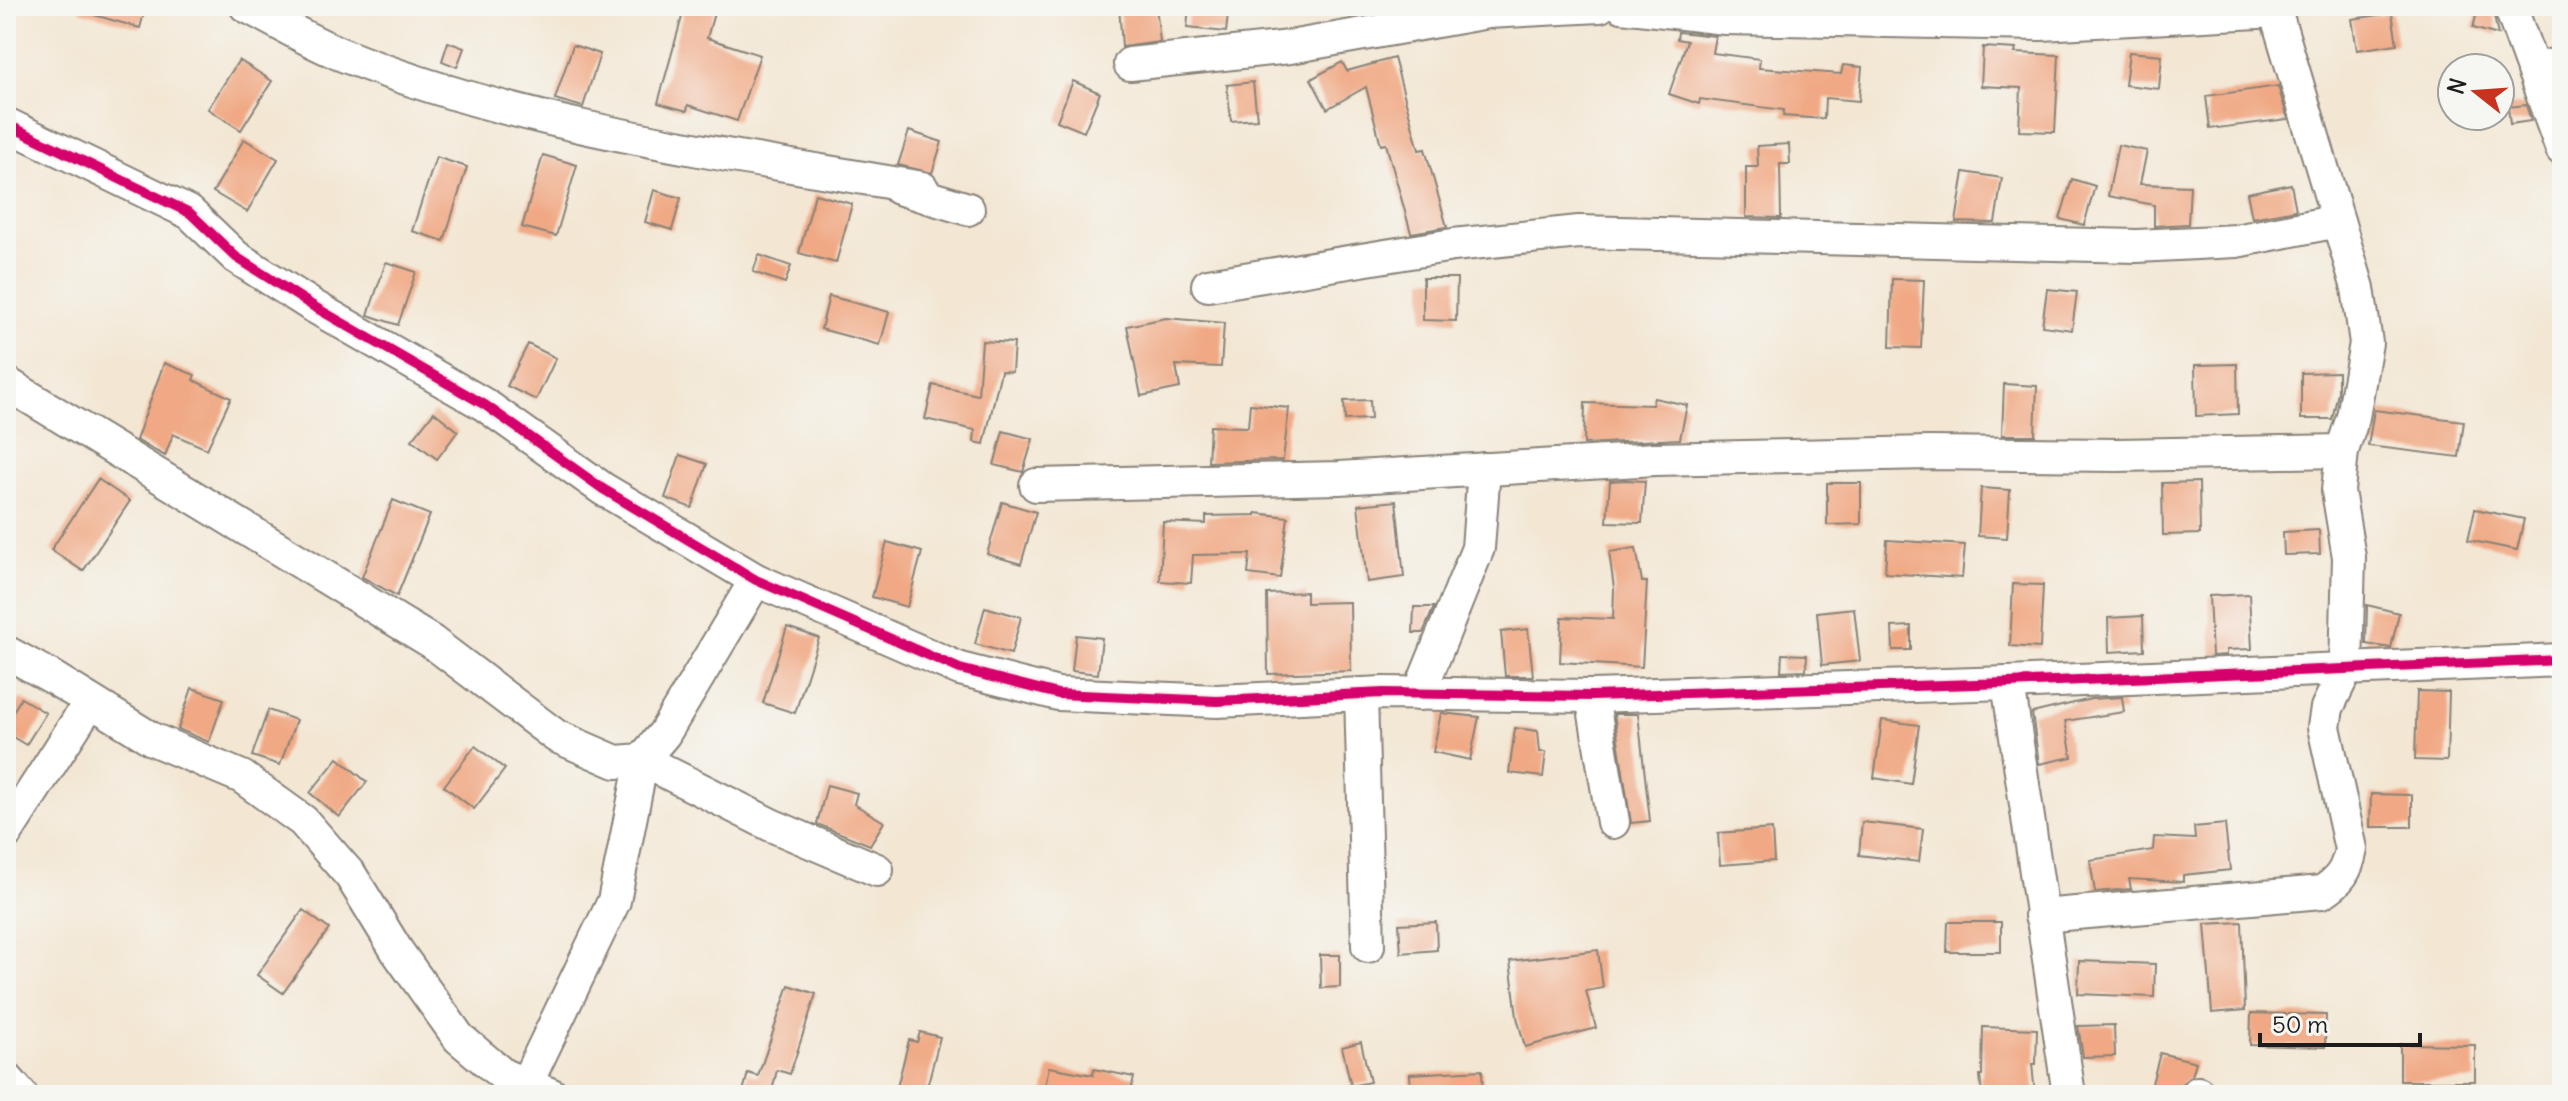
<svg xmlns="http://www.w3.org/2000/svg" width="2568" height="1101" viewBox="0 0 2568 1101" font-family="Delius,sans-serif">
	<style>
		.building { fill: #f0a984 }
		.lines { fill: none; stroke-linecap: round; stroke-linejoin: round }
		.minor-casing { stroke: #888278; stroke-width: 36 }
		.minor { stroke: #fff; stroke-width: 32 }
		.cycleway-casing { stroke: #f6f6f2; stroke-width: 15 }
		.cycleway { stroke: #d6006c; stroke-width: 10 }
	</style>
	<rect width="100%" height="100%" fill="#f6f6f2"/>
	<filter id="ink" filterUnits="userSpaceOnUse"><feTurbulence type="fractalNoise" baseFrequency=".0125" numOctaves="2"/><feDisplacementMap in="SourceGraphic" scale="16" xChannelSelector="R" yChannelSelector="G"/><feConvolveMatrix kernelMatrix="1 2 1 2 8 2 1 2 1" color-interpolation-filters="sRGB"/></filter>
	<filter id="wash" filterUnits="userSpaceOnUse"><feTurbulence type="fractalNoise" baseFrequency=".006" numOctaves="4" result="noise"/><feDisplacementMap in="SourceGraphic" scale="32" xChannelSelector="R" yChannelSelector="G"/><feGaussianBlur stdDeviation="1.8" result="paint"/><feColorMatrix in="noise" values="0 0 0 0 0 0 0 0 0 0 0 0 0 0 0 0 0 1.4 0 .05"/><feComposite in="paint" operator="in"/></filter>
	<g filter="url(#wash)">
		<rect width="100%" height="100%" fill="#f3e7d4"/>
		<g id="blocks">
			<g class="building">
				<polygon points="81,6 146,6 140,28 80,11"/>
				<polygon points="685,6 716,6 707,38 760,55 737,121 688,105 687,111 658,103"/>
				<polygon points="1119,6 1156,6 1160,42 1122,47"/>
				<polygon points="1189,6 1229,6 1226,32 1187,28"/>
				<polygon points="2477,12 2494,16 2498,35 2473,28"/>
				<polygon points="2392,13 2397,44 2357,50 2352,19"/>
				<polygon points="1678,32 1715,36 1712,53 1760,59 1759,68 1841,74 1843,65 1862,67 1859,101 1825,98 1824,119 1783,116 1784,110 1700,99 1699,104 1669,94 1687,41 1677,39"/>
				<polygon points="448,42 464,48 457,67 442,61"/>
				<polygon points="573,45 600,54 583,107 555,99"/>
				<polygon points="1983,47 2016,49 2015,53 2059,55 2055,132 2019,131 2021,88 1981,86"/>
				<polygon points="2129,52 2162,55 2159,89 2125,85"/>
				<polygon points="1394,58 1419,150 1425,149 1447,227 1411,233 1386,144 1381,145 1366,87 1327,109 1311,79 1342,62 1347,71"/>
				<polygon points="239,60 272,81 241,130 208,109"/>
				<polygon points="1073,81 1100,93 1084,132 1057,121"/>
				<polygon points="1253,82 1257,119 1231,121 1227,85"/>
				<polygon points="2278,86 2288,119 2210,129 2206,96"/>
				<polygon points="2526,105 2531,121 2510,124 2508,107"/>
				<polygon points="909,131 942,142 932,173 898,165"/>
				<polygon points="244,139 278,159 247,212 213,192"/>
				<polygon points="1789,144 1790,164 1780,164 1781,218 1746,217 1746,167 1758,167 1757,146"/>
				<polygon points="2118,145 2147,151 2140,184 2190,186 2188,224 2154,226 2154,205 2108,196"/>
				<polygon points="543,155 577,165 556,236 522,227"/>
				<polygon points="436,157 467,167 444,241 412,231"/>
				<polygon points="1964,172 2002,178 1995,223 1956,222"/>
				<polygon points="2072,179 2095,186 2084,225 2060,219"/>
				<polygon points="2291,184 2296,210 2252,218 2247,193"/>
				<polygon points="654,190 681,198 672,230 645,222"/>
				<polygon points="815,194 852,204 836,263 799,253"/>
				<polygon points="759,255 791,266 785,283 753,272"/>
				<polygon points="386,262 416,272 398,325 368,315"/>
				<polygon points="1423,278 1457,278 1456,321 1423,320"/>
				<polygon points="1892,279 1924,280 1921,348 1890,347"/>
				<polygon points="2047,289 2077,292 2072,330 2042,326"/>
				<polygon points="829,296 889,312 880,345 821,329"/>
				<polygon points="1166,318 1224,323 1221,367 1176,365 1180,388 1141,396 1127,326"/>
				<polygon points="982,341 1014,343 1012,372 1001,371 984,444 974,442 975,430 925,419 933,385 978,395"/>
				<polygon points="528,344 556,358 536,400 507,386"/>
				<polygon points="164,363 195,375 193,380 231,398 207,449 173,434 165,456 136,440"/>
				<polygon points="2237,364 2238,414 2196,416 2195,365"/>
				<polygon points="2338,372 2338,393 2332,419 2301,419 2301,373"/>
				<polygon points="2004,384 2037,386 2035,435 2002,435"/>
				<polygon points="1654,398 1687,405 1680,439 1584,444 1585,403 1652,405"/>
				<polygon points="1370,400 1371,419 1345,420 1344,401"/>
				<polygon points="1250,404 1289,408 1283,460 1208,462 1210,426 1248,427"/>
				<polygon points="2374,410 2464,421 2459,457 2368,446"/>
				<polygon points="434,412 458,431 437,459 412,440"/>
				<polygon points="1003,431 1033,439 1023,472 994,465"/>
				<polygon points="680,455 707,464 692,508 665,498"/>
				<polygon points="98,479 130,501 83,571 51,550"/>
				<polygon points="1625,480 1645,481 1642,523 1607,522 1610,481"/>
				<polygon points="2199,482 2200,534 2163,535 2162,483"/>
				<polygon points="1827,483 1861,483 1861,524 1827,525"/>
				<polygon points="1981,488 2010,490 2007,538 1978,536"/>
				<polygon points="393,500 430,515 397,596 362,577"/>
				<polygon points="1396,501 1404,577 1367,582 1358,505"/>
				<polygon points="1002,502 1036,512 1021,564 987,554"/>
				<polygon points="2475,509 2524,519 2517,550 2468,540"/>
				<polygon points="1256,513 1288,517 1280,578 1248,574 1250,554 1193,555 1191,583 1160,581 1163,522 1206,524 1206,516 1256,515"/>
				<polygon points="2319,530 2320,554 2284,555 2283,532"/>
				<polygon points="1887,540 1965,545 1962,578 1885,573"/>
				<polygon points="887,542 922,552 907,607 872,597"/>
				<polygon points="1636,548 1642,582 1647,582 1642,667 1560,662 1562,617 1613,619 1614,588 1609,552"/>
				<polygon points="2013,584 2043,585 2040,648 2010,646"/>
				<polygon points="1306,592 1306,603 1350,602 1351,671 1268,674 1267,594"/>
				<polygon points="2249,594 2252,649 2226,650 2226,655 2212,656 2209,596"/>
				<polygon points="2367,605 2399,613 2391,648 2366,644"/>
				<polygon points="985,607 1021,617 1011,654 975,644"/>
				<polygon points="1414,607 1434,607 1423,633 1413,633"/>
				<polygon points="1854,608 1860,661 1822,665 1817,612"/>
				<polygon points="2143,616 2144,650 2109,652 2108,618"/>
				<polygon points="1911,626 1911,650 1893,650 1892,627"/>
				<polygon points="787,627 819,638 795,713 763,703"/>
				<polygon points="1528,629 1533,676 1505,676 1501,632"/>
				<polygon points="1076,635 1102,638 1098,674 1072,671"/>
				<polygon points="1782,654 1807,655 1806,670 1781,671"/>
				<polygon points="192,688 224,699 209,742 178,729"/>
				<polygon points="2417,691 2449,692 2447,761 2415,760"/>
				<polygon points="2122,697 2124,712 2065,721 2072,757 2039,764 2032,713 2091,699"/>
				<polygon points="21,698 46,713 26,745 6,733 6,724"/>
				<polygon points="268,710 296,720 280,765 252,756"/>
				<polygon points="1441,713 1479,717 1470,760 1433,752"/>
				<polygon points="1614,714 1638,714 1650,821 1631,823"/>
				<polygon points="1882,720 1919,725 1911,784 1874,778"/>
				<polygon points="1515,728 1538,731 1540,752 1546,752 1543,777 1509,773"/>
				<polygon points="475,746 505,769 474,809 444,786"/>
				<polygon points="338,758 367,782 339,817 310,793"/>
				<polygon points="827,785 857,793 854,804 884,822 870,845 817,824"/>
				<polygon points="2371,794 2412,795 2412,827 2370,827"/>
				<polygon points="1862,822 1923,829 1919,862 1859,855"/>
				<polygon points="2225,824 2230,870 2183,875 2183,882 2129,879 2131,889 2095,892 2090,860 2153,850 2154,837 2195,839 2194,827"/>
				<polygon points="1772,829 1774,861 1720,865 1718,833"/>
				<polygon points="303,910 329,929 283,993 257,975"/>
				<polygon points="1436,922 1437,950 1401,953 1399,924"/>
				<polygon points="1948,922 2001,922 2001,952 1947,952"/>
				<polygon points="2242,922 2245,1010 2212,1013 2205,924"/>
				<polygon points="1598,950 1603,988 1586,991 1596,1028 1525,1047 1517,1017 1510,961"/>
				<polygon points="1320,955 1340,955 1340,987 1321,988"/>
				<polygon points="2079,961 2155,964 2154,997 2078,994"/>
				<polygon points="789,985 816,994 790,1074 777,1070 771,1095 742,1095 748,1073 758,1076"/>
				<polygon points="2251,1013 2326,1015 2325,1047 2250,1045"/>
				<polygon points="2114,1025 2115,1056 2083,1057 2078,1026"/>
				<polygon points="1983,1027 2037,1029 2036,1064 2032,1064 2035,1095 1982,1095 1980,1075 1982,1075"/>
				<polygon points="920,1032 940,1037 925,1095 895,1095 909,1040 917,1042"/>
				<polygon points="1361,1042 1370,1082 1351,1086 1342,1047"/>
				<polygon points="2400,1044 2475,1045 2475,1081 2400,1081"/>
				<polygon points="2160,1053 2196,1062 2192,1076 2181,1084 2178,1095 2149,1095"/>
				<polygon points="1049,1067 1093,1075 1094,1069 1134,1077 1130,1095 1043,1095"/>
				<polygon points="1482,1070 1483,1095 1411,1095 1410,1074"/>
			</g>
		</g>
	</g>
	<g filter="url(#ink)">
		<use href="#blocks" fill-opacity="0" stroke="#888278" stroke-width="2"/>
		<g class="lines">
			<g class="minor-casing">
				<g id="minor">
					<path d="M246,6C278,22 310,42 343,55C528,129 727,154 922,188"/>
					<polyline points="1622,6 1725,18 2041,24 2276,11"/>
					<polyline points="2510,6 2562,149"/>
					<polyline points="1130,64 1290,47 1488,12 1600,6"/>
					<polyline points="2533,70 2562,63"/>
					<polyline points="6,124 190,213 236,257 313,306 485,405 603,489 756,580 960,669 1058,694 1217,701 1383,693 1592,696 2008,683 2562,660"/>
					<polyline points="898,188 968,209"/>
					<polyline points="1208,285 1453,245 1579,232 2137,246 2236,241 2338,221"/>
					<polyline points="6,383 432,642 556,736 616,762 642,760 664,734 756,580"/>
					<polyline points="1036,485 1339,478 1655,459 1929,453 2117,455 2342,451"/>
					<polyline points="6,652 50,676 152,739 242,777 303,821 351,876 397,951 459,1038 503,1075 552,1095"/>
					<polyline points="2008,683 2069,1095"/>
					<polyline points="1361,694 1368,946"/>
					<polyline points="1419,694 1478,548 1484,469"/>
					<polyline points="1592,696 1613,822"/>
					<polyline points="6,833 90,702"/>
					<path d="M2041,916L2322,892C2341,880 2347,870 2351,849L2324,727L2327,708L2346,669L2349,557L2338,491L2342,451L2353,417L2366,343L2358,288L2274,6"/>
					<polyline points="6,1078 21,1095"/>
					<polyline points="526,1084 614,901 642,760 771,825 877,870"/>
					<polyline points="2197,1095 2198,1093"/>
				</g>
			</g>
			<use href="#minor" class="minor"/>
			<g class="cycleway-casing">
				<polyline id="cycleway" points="6,124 190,213 236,257 313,306 485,405 603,489 756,580 960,669 1058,694 1217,701 1383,693 1592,696 2008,683 2562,660"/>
			</g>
			<use href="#cycleway" class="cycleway"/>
		</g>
	</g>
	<rect width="2568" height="1101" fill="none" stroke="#f6f6f2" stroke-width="32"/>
	<g transform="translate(2476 92) rotate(287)"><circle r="38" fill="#f6f6f2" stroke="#9f9f9c" stroke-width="2"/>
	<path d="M0-6L14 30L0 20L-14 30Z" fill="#c8321e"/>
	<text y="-12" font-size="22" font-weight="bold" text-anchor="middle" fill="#1c1c1c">N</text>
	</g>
	<path d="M2260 1033v12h160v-12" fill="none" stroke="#1c1c1c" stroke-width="4"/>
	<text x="2272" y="1033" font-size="24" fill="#1c1c1c" stroke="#f6f6f2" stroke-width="6" paint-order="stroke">50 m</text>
</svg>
